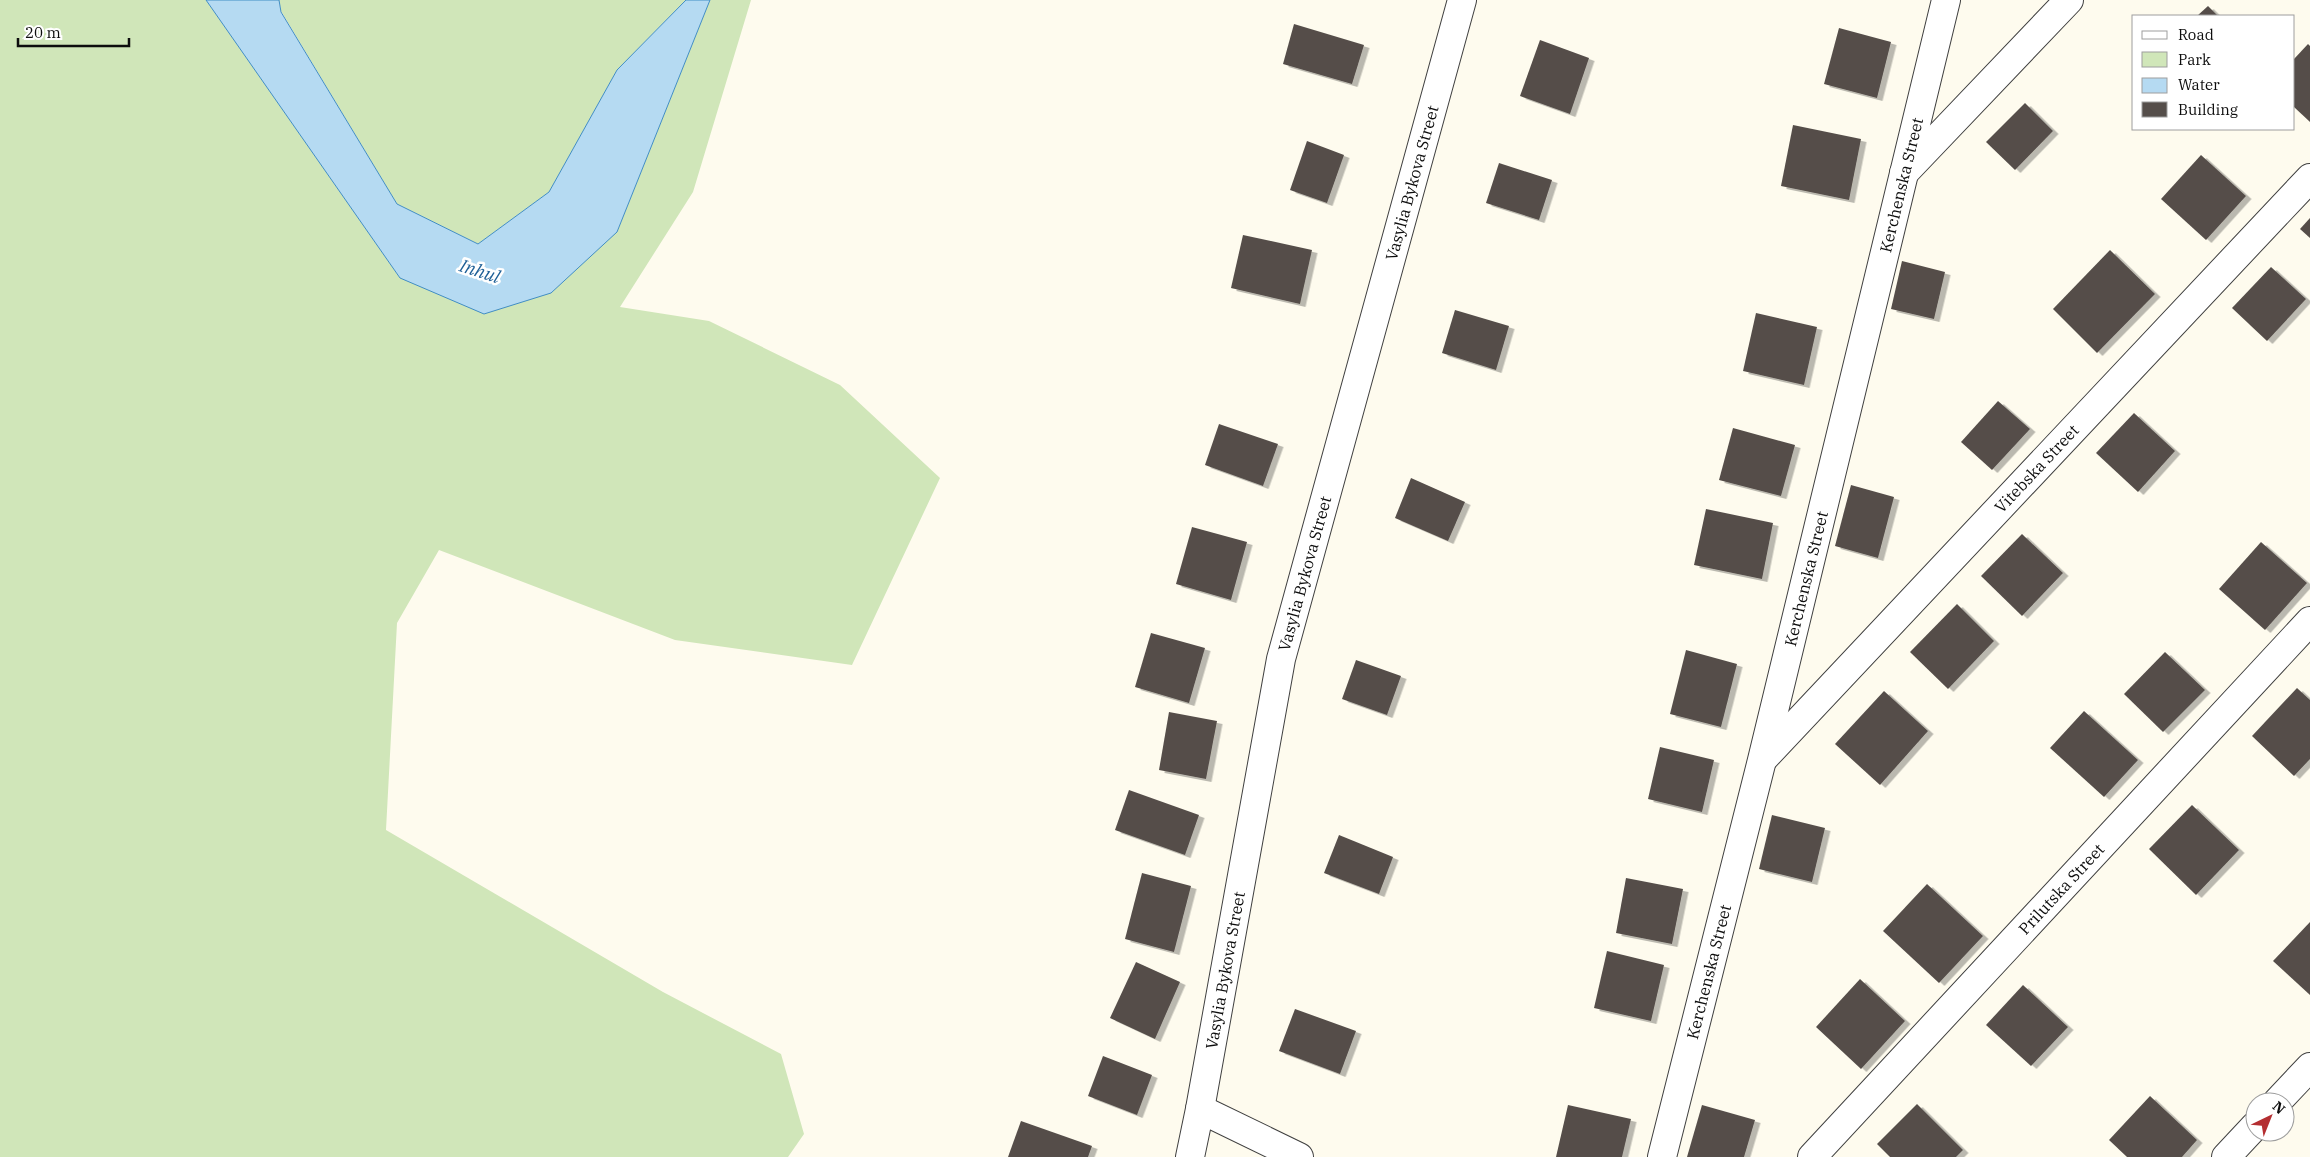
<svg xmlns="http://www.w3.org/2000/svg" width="2310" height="1157" viewBox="0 0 2310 1157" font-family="'IBM Plex Serif',serif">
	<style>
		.green { fill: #d0e6b9 }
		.water { fill: #b5daf2; stroke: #418dc4 }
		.building { fill: #554e4a; filter: url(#shadow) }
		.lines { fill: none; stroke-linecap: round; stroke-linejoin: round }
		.minor-casing { stroke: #404040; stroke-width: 30 }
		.minor { stroke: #fff; stroke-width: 28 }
		.labels { text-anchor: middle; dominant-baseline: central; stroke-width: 5; stroke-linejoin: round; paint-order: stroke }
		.street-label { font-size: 16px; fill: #0d0d0d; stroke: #fff }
		.water-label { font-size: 18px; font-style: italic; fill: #1e5f96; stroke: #fff }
	</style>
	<defs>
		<filter id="shadow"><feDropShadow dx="5.5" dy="3" stdDeviation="0" flood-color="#0004"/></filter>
	</defs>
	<rect width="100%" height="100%" fill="#fefbee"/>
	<g class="green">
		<polygon points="0,0 206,0 400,278 617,232 710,0 751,0 693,192 620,307 709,321 840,385 940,478 852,665 675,640 439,550 397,623 386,830 663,992 781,1054 804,1134 788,1157 0,1157"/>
		<polygon points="279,0 686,0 617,70 549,192 478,244 397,204 281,11"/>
	</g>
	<polygon class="water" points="206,0 279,0 281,12 397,204 478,244 549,192 617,70 686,0 710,0 617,232 551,293 484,314 400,278"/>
	<g class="building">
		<polygon points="2208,6 2218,16 2197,16"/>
		<polygon points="1294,24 1364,45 1352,84 1283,64"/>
		<polygon points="1839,28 1891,42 1877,98 1824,84"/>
		<polygon points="1540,40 1589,58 1570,114 1520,96"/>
		<polygon points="2308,44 2310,46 2310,122 2294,107 2294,59"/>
		<polygon points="2025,103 2053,131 2015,170 1986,142"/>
		<polygon points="1793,125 1861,139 1849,200 1781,186"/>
		<polygon points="1307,141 1344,155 1327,203 1290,190"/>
		<polygon points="2201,155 2246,196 2206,240 2161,199"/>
		<polygon points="1499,163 1552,180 1539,220 1486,203"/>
		<polygon points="2310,218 2310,238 2300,229"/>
		<polygon points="1243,235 1312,250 1300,304 1231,288"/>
		<polygon points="2110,250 2155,294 2097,353 2053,309"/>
		<polygon points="1902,261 1945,272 1934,319 1891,309"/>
		<polygon points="2271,267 2306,299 2267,341 2232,308"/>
		<polygon points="1455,310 1509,326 1496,370 1442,353"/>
		<polygon points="1756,313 1817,327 1804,385 1743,371"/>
		<polygon points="1998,401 2030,429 1992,470 1961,442"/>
		<polygon points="2134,413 2175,451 2138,492 2096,453"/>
		<polygon points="1219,424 1278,444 1263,486 1205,465"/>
		<polygon points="1733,428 1795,445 1781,496 1719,480"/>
		<polygon points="1411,478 1465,502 1448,541 1395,518"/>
		<polygon points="1851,485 1894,497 1878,558 1835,546"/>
		<polygon points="1706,509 1773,523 1762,579 1694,565"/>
		<polygon points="1192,527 1247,542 1231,600 1176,584"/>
		<polygon points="2022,534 2063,573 2022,616 1981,576"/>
		<polygon points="2261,542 2307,583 2265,630 2219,589"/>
		<polygon points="1957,604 1994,641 1948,689 1910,652"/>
		<polygon points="1151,633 1205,648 1189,703 1135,687"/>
		<polygon points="1686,650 1737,664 1721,727 1670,714"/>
		<polygon points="2165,652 2205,690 2163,732 2124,694"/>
		<polygon points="1356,660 1401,676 1387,715 1342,699"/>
		<polygon points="2297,688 2310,700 2310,759 2294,776 2252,736"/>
		<polygon points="1884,691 1928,731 1880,785 1835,744"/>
		<polygon points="2084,711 2138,760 2104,797 2050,748"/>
		<polygon points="1169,712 1217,721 1206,779 1159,770"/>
		<polygon points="1660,747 1714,760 1702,812 1648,799"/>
		<polygon points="1129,790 1199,815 1185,855 1115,830"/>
		<polygon points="2192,805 2239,850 2196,895 2149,849"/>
		<polygon points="1772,815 1825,828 1812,882 1759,869"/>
		<polygon points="1339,835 1393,857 1379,894 1324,873"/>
		<polygon points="1142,873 1191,886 1174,952 1125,939"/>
		<polygon points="1626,878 1683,889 1672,944 1616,933"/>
		<polygon points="1927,884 1983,936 1939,983 1883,931"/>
		<polygon points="2310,922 2310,995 2273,961"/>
		<polygon points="1607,951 1664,965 1651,1021 1594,1008"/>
		<polygon points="1136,962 1180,982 1155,1039 1110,1018"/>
		<polygon points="1860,979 1905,1021 1861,1069 1816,1027"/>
		<polygon points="2023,985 2068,1027 2031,1066 1986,1025"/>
		<polygon points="1295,1009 1356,1031 1340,1074 1279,1051"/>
		<polygon points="1103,1056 1152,1075 1137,1115 1088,1096"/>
		<polygon points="2150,1096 2197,1140 2182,1157 2127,1157 2109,1140"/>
		<polygon points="1917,1104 1963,1150 1956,1157 1890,1157 1877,1144"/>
		<polygon points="1568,1105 1631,1119 1622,1157 1556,1157"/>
		<polygon points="1702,1105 1755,1120 1744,1157 1687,1157"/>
		<polygon points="1021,1121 1092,1146 1088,1157 1008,1157"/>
	</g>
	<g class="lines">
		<g class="minor-casing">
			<g id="minor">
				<polyline points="1904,173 2069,0"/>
				<path id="s1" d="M1763,759L2310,178"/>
				<polyline points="2277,1102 2310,1067"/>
				<polyline points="1200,1109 1299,1157"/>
				<path id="s2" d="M1190,1157L1200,1109L1281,659L1462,0"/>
				<path id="s3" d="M1662,1157L1762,760L1946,0"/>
				<path id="s4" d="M1812,1157L2310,621"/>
				<polyline points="2226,1157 2255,1126"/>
			</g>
		</g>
		<use href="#minor" class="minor"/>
	</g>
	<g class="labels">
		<g class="street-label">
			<text stroke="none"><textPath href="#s2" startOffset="1000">Vasylia Bykova Street</textPath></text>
			<text stroke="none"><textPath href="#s3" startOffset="1001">Kerchenska Street</textPath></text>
			<text stroke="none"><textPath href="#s1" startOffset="399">Vitebska Street</textPath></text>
			<text stroke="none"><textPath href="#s2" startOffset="595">Vasylia Bykova Street</textPath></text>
			<text stroke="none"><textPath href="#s3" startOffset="596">Kerchenska Street</textPath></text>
			<text stroke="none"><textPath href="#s4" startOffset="366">Prilutska Street</textPath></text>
			<text stroke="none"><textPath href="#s2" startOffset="190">Vasylia Bykova Street</textPath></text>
			<text stroke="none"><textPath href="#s3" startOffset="191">Kerchenska Street</textPath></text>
		</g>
		<g class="water-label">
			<text transform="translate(480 271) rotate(18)">Inhul</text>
		</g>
	</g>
	<rect x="2132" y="15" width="162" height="115" fill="#ffffff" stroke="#9e9e9e"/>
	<rect x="2142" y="31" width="25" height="8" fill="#ffffff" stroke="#9e9e9e"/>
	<text x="2178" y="40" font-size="15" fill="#0d0d0d">Road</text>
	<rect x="2142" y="52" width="25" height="15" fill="#d0e6b9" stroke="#9e9e9e"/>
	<text x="2178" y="65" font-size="15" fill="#0d0d0d">Park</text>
	<rect x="2142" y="78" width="25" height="15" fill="#b5daf2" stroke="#9e9e9e"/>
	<text x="2178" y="90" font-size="15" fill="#0d0d0d">Water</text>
	<rect x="2142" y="102" width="25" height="15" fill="#554e4a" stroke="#9e9e9e"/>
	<text x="2178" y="115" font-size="15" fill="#0d0d0d">Building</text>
	<g transform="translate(2270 1117) rotate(43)"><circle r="24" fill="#ffffff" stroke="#9e9e9e"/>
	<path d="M0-4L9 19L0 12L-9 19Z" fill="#b42e31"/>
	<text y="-8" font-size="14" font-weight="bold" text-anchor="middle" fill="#0d0d0d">N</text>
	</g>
	<path d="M18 38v8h111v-8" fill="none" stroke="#0d0d0d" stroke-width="2.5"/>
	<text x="25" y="38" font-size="15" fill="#0d0d0d" stroke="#ffffff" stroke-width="4" paint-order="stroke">20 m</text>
</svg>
